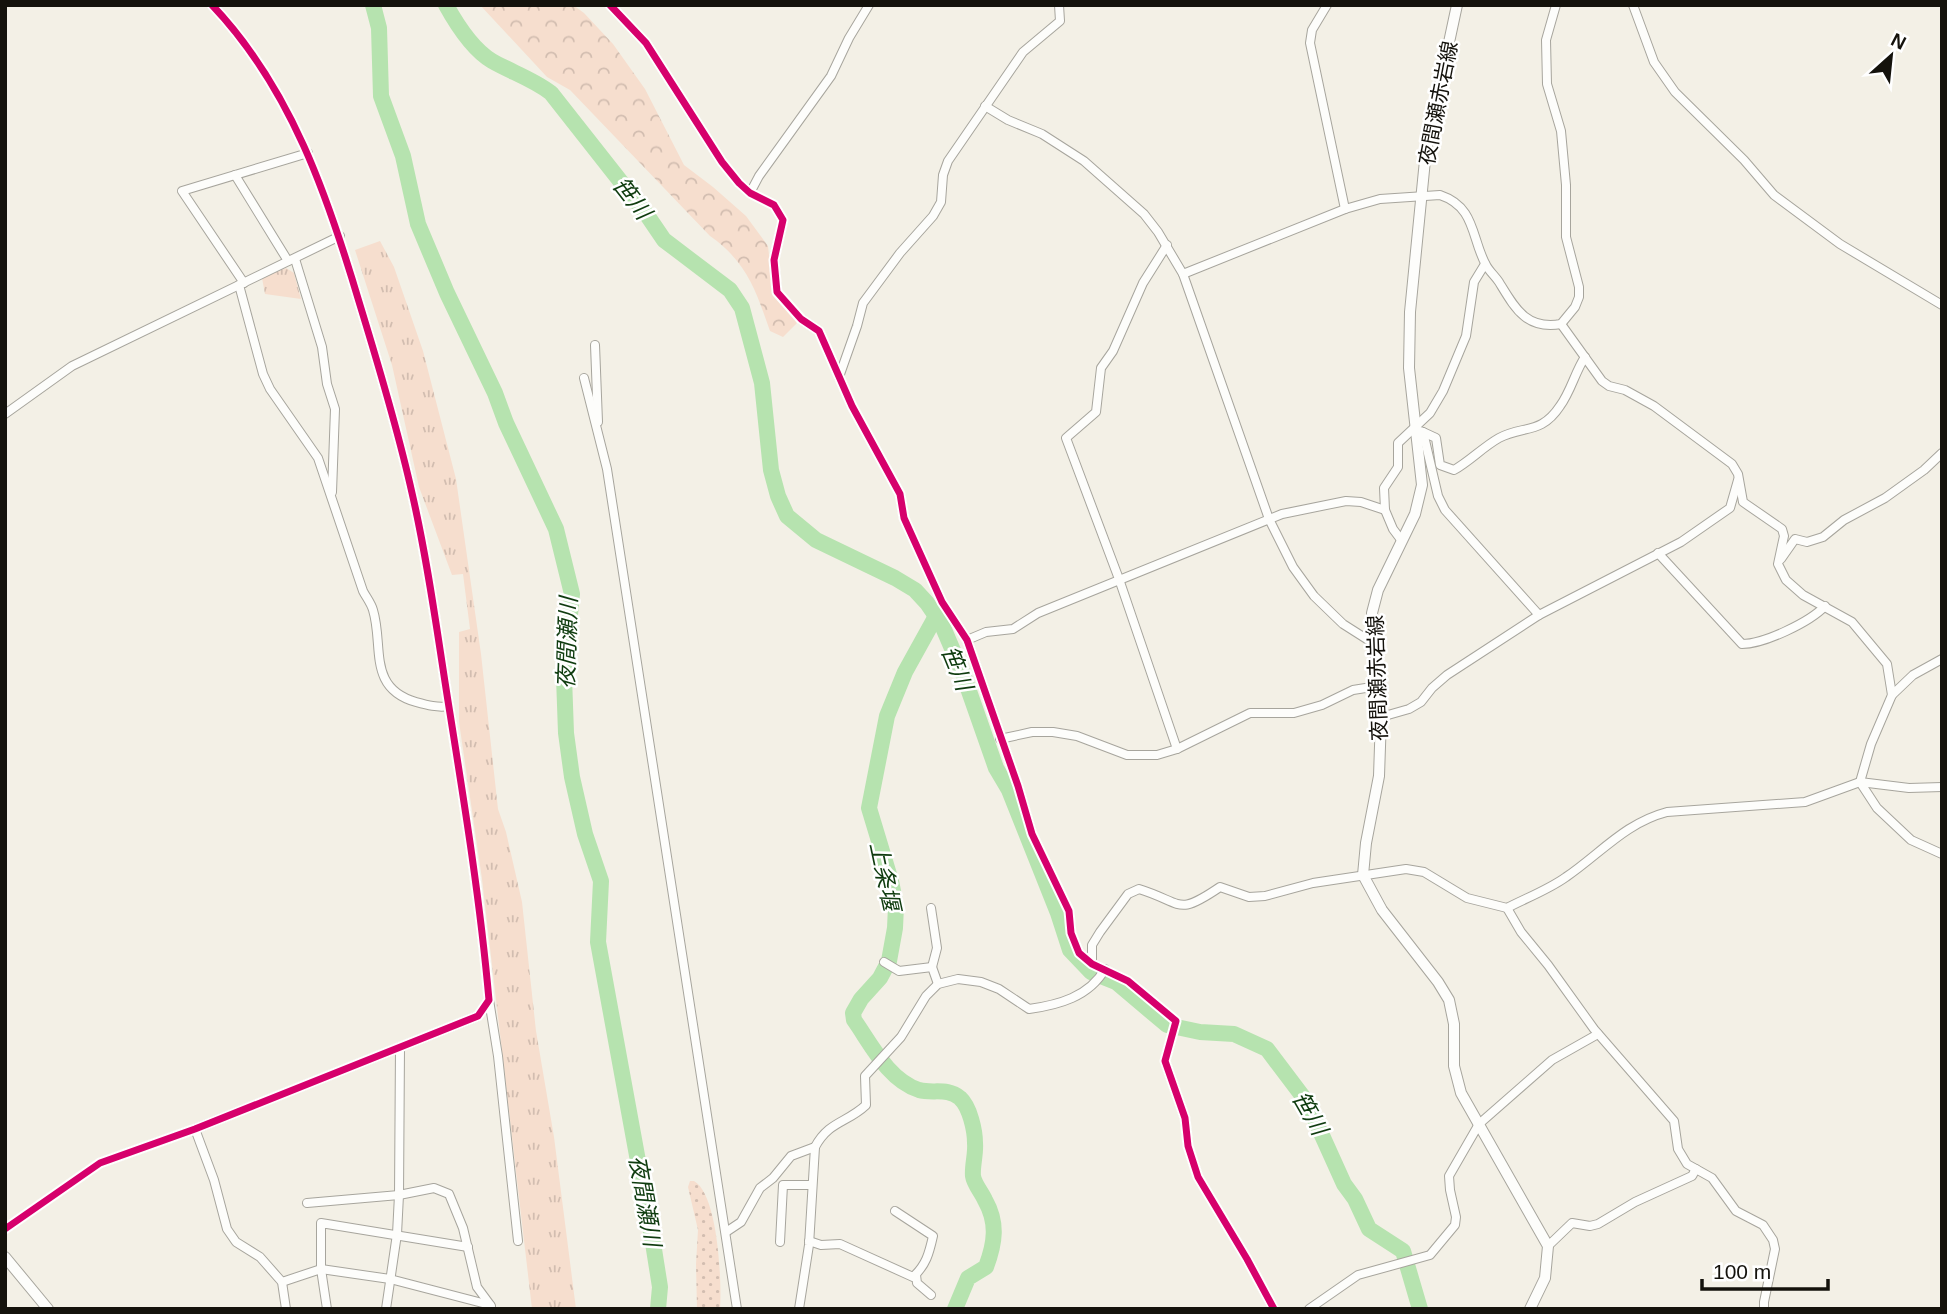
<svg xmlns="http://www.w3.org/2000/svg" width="1947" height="1314" viewBox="0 0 1947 1314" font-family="Arial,'Noto Sans JP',sans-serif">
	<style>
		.grass { fill: url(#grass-dots) }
		.forest { fill: url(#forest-crowns) }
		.park { fill: url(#park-tufts) }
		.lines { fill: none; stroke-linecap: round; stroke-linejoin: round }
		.river { stroke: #b6e3af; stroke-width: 16 }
		.street-casing { stroke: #a7a59d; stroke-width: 10 }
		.secondary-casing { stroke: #a7a59d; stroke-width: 12 }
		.street { stroke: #fdfdfb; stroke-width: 8 }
		.secondary { stroke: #fdfdfb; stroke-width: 10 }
		.cycleway-casing { stroke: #fff; stroke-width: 11 }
		.cycleway { stroke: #d6006c; stroke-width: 7 }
		.labels { text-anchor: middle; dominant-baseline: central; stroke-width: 5; stroke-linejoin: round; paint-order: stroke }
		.street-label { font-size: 21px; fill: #14120c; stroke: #fff }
		.water-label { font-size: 23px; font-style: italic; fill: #0f3c0f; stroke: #fff }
	</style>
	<defs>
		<pattern id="grass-dots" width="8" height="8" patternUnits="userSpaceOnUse" patternTransform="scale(1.75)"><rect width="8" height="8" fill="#f6dece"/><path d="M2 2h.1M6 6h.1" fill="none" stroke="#d2bdb0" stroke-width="1.8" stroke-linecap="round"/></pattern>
		<pattern id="forest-crowns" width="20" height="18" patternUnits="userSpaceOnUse" patternTransform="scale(1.75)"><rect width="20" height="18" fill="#f6dece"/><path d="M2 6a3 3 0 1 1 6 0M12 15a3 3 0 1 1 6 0" fill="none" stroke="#d2bdb0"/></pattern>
		<pattern id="park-tufts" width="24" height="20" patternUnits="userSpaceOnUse" patternTransform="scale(1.75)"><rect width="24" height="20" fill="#f6dece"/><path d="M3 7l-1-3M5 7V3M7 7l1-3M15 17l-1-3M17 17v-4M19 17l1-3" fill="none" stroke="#d2bdb0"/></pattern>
	</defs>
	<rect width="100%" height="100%" fill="#f3f0e6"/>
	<path class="grass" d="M690,1181H694C718,1194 722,1282 720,1309H697L696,1264L698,1230L688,1187Z"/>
	<path class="forest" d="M480,5H573L584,13L613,44L645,89L684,165L713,187L746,216L768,246L773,290L797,323L783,337L770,331C756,291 747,262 710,236L570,90L547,77Z"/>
	<g class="park">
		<polygon points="380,241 394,267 423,351 456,479 481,654 498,809 506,832 522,902 536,1031 554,1137 576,1309 532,1309 482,879 459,722 459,632 470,629 463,574 452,575 419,487 392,365 355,250"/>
		<polygon points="286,268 294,273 301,299 265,294 262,278"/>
	</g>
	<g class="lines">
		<g class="river">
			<polyline points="373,5 379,28 381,96 403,156 418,224 447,293 495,393 506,423 556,529 572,594 564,677 566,733 572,777 585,834 601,881 598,942 653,1243 660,1287 658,1309"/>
			<path d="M446,5C457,25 472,49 492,61C511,72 533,79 551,93L647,215L664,240L730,290L742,308L762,383L771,470L778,496L787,516L816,540L895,578L915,590L927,603L942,625L963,674L996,768L1009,790L1058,913L1070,950L1091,972L1116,982L1167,1025L1200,1032L1234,1034L1267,1049L1307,1102L1344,1184L1355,1199L1369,1229L1403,1251L1420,1309"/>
			<path d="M936,616L905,672L887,716L869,808L891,881L896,906L895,928L889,961L880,978L861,999L853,1013L854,1020C871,1044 888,1080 919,1090C933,1094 947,1087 960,1098C970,1107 975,1131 975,1143C976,1154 972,1166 973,1176C974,1184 982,1193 985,1200C998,1223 995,1243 986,1267L968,1278L955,1309"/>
		</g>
		<g class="street-casing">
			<g id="street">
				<polyline points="610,5 646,43 722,162 739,183 750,193 774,205 783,220 774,260 777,292 801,319 819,331 852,406 900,494 904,518 942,602 967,640 1018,786 1032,834 1069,911 1071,933 1079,953 1092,964 1128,981 1176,1021 1165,1061 1185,1118 1188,1146 1198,1177 1247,1259 1274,1309"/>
				<polyline points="1327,5 1312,30 1310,43 1345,209"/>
				<polyline points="1633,5 1654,62 1675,92 1744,160 1774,195 1840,244 1942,305"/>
				<polyline points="985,106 1008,120 1042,134 1084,161 1144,214 1158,232 1183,274 1269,519 1293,567 1314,596 1343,624 1376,645"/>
				<polyline points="235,175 288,261"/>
				<polyline points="750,193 759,176 831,76 849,38 869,5"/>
				<polyline points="1167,245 1143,283 1113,351 1101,368 1096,412 1066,438 1119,579 1177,749"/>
				<polyline points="295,259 322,347 327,384 335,409 332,492"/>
				<path d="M1183,274L1345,209L1380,199L1440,195C1476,207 1471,238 1486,265C1489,271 1495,276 1499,282C1515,308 1526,330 1561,324L1575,307L1579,297V287L1566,237V185L1561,131L1547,84L1546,40L1556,5"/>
				<polyline points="244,283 182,191 308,153"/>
				<path d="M239,285L263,374L270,389L318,458L363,591C366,597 371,603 373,610C384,646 367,688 416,702C427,705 438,708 449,706"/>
				<polyline points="1561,324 1602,381 1609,386 1625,390 1654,406 1732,464 1738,474 1743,502 1782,529 1784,536 1778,564 1786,580 1803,595 1852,622 1887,664 1892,695 1871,744 1860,782"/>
				<polyline points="595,345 598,422"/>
				<polyline points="839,377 857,326 863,303 900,253 933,216 941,202 943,175 948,161 1023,52 1060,21 1059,5"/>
				<polyline points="584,378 607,469 737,1309"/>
				<polyline points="5,414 72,366 340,236"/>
				<polyline points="1420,431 1423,432 1438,496 1445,510 1539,615"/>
				<path d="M1423,432L1436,438L1440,465L1454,470C1470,461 1483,447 1499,438C1523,425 1541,435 1560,406C1571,391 1575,372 1585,357"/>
				<polyline points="1402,541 1393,529 1385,510 1384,488 1398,467 1398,443 1430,413 1443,391 1466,336 1474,282 1485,264"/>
				<path d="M1658,553L1742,644C1764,644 1810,622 1825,606"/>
				<polyline points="1781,559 1795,539 1807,542 1823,537 1844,520 1885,498 1924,470 1942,453"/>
				<polyline points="967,640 986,632 1013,629 1038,613 1282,514 1346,501 1361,502 1385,510"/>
				<polyline points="1892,695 1913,675 1942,659"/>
				<polyline points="1381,717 1409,709 1421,702 1432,688 1447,675 1539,615 1681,542 1730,508 1738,480"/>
				<polyline points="1000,739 1032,732 1053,732 1077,736 1127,755 1157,755 1177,749 1250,713 1294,713 1322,705 1353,690 1378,686"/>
				<polyline points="1860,782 1877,808 1911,840 1942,854"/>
				<polyline points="931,908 937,948 932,967"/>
				<polyline points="1507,908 1521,932 1548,965 1594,1029 1674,1121 1678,1149 1687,1164 1712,1178 1736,1211 1763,1225 1773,1240 1775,1249 1764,1302 1764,1309"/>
				<polyline points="884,962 899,971 932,967 938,984"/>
				<path d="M1092,964V945L1100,932L1128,894L1139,889C1184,903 1176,917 1220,887L1249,897L1265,896L1313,883L1406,869L1424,872L1467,898L1507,908C1526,898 1548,890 1566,877C1600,854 1625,823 1667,812L1805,802L1860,782L1909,788L1942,787"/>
				<polyline points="489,1000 498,1056 518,1241"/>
				<polyline points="195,1129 214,1180 227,1229 236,1242 260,1257 282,1282 286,1309"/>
				<polyline points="307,1203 399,1195 434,1188 449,1194 463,1228 477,1287 491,1306 490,1309"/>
				<path d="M5,1229L100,1163L195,1129L478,1016L489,1000C480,899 464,801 448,701C437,632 428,562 412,493C398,430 379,367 360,305C328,197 291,88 212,5"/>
				<polyline points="726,1232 741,1222 760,1188 773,1178 791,1156 815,1147"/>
				<path d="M809,1241L821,1245L840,1244L913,1277C926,1265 929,1254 933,1236L895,1211"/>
				<polyline points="780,1242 783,1185 812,1185"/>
				<polyline points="1548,1246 1572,1223 1590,1226 1598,1224 1635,1202 1692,1176 1696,1169"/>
				<polyline points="916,1275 917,1283 931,1295"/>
				<polyline points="282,1282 321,1269 390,1279 490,1305"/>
				<polyline points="327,1309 321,1269 321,1223 468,1247"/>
				<polyline points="386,1309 397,1234 399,1195 400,1047"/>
				<path d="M799,1309L809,1245L815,1147C829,1121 847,1123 866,1105L865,1076L901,1037L926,996L938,984L958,979L981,982L999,989L1029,1009C1058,1005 1089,997 1105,969"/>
				<polyline points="1309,1309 1358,1275 1430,1255 1455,1225 1456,1217 1450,1190 1449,1176 1479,1124 1552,1060 1598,1034"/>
			</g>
		</g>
		<g class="secondary-casing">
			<g id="secondary">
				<polyline points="1457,5 1426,150 1410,312 1409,368 1422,485 1415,514 1378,590 1372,613 1381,717 1379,776 1366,843 1363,875 1382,910 1438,982 1449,1000 1454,1024 1454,1066 1461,1093 1548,1246 1545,1278 1530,1309"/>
				<polyline points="5,1257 48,1309"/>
			</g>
		</g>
		<use href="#street" class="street"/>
		<use href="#secondary" class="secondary"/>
		<g class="cycleway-casing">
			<g id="cycleway">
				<polyline points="610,5 646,43 722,162 739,183 750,193 774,205 783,220 774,260 777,292 801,319 819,331 852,406 900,494 904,518 942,602 967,640 1018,786 1032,834 1069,911 1071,933 1079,953 1092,964 1128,981 1176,1021 1165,1061 1185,1118 1188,1146 1198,1177 1247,1259 1274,1309"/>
				<path d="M5,1229L100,1163L195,1129L478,1016L489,1000C480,899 464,801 448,701C437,632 428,562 412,493C398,430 379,367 360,305C328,197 291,88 212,5"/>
			</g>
		</g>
		<use href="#cycleway" class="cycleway"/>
	</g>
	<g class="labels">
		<g class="street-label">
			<text transform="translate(1438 103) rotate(-79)">夜間瀬赤岩線</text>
			<text transform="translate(1377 678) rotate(-92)">夜間瀬赤岩線</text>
		</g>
		<g class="water-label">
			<text transform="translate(632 198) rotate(52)">笹川</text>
			<text transform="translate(567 643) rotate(-88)">夜間瀬川</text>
			<text transform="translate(957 668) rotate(68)">笹川</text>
			<text transform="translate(885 876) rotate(78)">上条堰</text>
			<text transform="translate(1310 1113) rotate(60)">笹川</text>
			<text transform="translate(645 1201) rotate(80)">夜間瀬川</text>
		</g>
	</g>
	<rect width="1947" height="1314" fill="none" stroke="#14120c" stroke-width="14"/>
	<g transform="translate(1891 56) rotate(27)" stroke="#ffffff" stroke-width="5" paint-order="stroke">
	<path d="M0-5L12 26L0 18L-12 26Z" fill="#14120c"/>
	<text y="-10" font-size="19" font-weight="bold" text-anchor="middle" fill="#14120c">N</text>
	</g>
	<path d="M1702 1279v10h126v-10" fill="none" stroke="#14120c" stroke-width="3.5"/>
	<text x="1713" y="1279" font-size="21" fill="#14120c" stroke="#ffffff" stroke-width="5" paint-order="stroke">100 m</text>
</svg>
